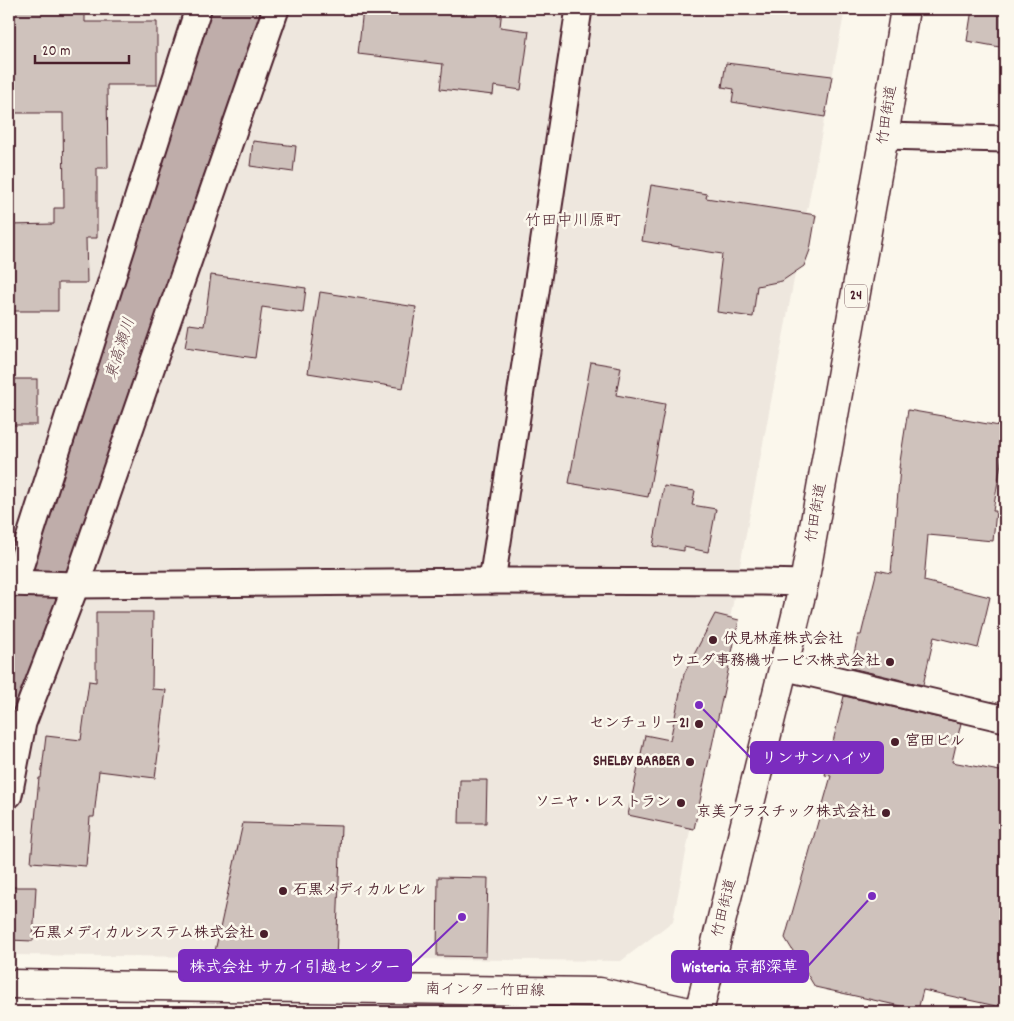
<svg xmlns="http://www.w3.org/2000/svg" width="1014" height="1021" viewBox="0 0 1014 1021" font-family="Dekko,'Klee One',sans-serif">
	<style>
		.built { fill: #eee7de }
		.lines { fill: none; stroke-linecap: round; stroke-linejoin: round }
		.river { stroke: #bfadaa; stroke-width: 56 }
		.building { fill: #cfc2bc; stroke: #4a1f2b }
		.minor-casing { stroke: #4a1f2b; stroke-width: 29 }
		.primary-casing { stroke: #4a1f2b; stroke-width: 31 }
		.trunk-casing { stroke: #4a1f2b; stroke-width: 31 }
		.minor { stroke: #fbf7ec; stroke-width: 25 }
		.primary { stroke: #fbf7ec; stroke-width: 28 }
		.trunk { stroke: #fbf7ec; stroke-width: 28 }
		.poi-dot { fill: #4a1f2b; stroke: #fbf7ec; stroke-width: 2 }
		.labels { text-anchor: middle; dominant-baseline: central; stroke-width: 5; stroke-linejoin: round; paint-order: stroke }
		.shield { fill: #fbf7ec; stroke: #7f6065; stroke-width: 1 }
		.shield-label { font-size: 14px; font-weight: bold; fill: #4a1f2b }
		.street-label { font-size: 15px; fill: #4a1f2b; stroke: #fbf7ec }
		.poi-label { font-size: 15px; font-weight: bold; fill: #4a1f2b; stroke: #fbf7ec; text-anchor: end }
		.neighbourhood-label { font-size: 16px; fill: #4a1f2b; stroke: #fbf7ec }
		.water-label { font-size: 16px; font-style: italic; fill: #6d4a51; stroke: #fbf7ec }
		.leader { fill: none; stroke: #7b2cbf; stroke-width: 2 }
		.callout-dot { fill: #7b2cbf; stroke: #fbf7ec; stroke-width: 2 }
		.callout { fill: #7b2cbf; stroke: #7b2cbf; stroke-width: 2 }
		.callout-label { font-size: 16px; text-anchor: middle; font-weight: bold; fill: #fff }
	</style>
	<rect width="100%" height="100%" fill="#fbf7ec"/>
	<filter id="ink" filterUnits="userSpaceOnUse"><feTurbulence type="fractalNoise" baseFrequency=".02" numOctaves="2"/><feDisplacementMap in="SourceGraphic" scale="10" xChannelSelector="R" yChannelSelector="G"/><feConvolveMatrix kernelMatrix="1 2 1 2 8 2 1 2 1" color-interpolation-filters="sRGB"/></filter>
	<g filter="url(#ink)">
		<polygon class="built" points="9,9 845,9 673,921 621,961 9,955"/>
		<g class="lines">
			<polyline class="river" points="9,689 28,626 143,288 234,9"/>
		</g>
		<g class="building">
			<polygon points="9,9 85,9 85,22 157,22 157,85 107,85 108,168 97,168 97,238 86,238 87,283 58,283 58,311 9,311 9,225 54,224 54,208 64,208 63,113 9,113"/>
			<polygon points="363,9 502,9 500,27 529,31 521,90 494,86 493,95 440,89 443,64 358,54"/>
			<polygon points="972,9 1005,9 1005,48 967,41"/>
			<polygon points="726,63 832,76 825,117 732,102 734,89 722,87"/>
			<polygon points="253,141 296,146 293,172 250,166"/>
			<polygon points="651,185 707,194 706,198 816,215 810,250 804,266 782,281 757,286 753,317 717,312 721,278 719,278 722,254 642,241"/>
			<polygon points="211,275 306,288 303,313 262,307 255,358 185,348 189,324 204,326"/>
			<polygon points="320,292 416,307 403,388 308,373"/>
			<polygon points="591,362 621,367 616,395 665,404 648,497 569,483"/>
			<rect x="9" y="379" width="28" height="46"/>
			<polygon points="908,410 1005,427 1005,439 993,511 996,511 993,541 928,535 924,581 990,597 978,648 934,637 923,685 851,668 858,635 861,635 877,570 891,573 900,468 899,468"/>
			<polygon points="664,486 695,491 692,505 716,509 708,552 684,547 684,551 653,546"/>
			<polygon points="96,612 153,612 152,689 166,690 155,778 99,771 94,817 90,817 86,866 31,862 39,778 41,778 46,736 81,740 89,681 96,682"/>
			<polygon points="715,614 739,620 694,829 628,815 645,735 670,740 684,674"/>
			<polygon points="844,696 961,723 952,762 1005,772 1005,1008 923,990 918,1010 815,987 785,938 831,776 825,775"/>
			<polygon points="460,780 487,780 486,823 459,823"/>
			<polygon points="243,823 341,826 336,960 214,956"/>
			<polygon points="438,877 488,878 486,957 437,956"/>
			<polygon points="9,887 36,887 33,941 9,940"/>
		</g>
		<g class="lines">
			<g class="minor-casing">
				<g id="minor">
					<polyline points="884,136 1005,139"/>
					<polyline points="492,581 579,9"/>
					<polyline points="9,583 76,585 492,581 762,582 804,583"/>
					<polyline points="15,583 198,9"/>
					<polyline points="783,667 1005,719"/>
					<polyline points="9,795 23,723 76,585 276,9"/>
				</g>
			</g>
			<g class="primary-casing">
				<polyline id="primary" points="9,984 600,992 689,1012"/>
			</g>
			<g class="trunk-casing">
				<polyline id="trunk" points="699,1012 804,583 884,136 905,9"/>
			</g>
			<use href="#minor" class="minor"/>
			<use href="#primary" class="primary"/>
			<use href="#trunk" class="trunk"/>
		</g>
	</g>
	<g class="poi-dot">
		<circle cx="713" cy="640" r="5"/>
		<circle cx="890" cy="662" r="5"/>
		<circle cx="699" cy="724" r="5"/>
		<circle cx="895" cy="742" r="5"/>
		<circle cx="690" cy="762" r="5"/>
		<circle cx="681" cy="803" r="5"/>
		<circle cx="886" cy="813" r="5"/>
		<circle cx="283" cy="891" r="5"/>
		<circle cx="264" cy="934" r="5"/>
	</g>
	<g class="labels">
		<rect class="shield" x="845" y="284.5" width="22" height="23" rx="4"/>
		<g class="shield-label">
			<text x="856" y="296">24</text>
		</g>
		<g class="street-label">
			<text transform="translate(888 115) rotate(-81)">竹田街道</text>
			<text transform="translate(817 513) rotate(-80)">竹田街道</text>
			<text transform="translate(725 908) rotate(-76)">竹田街道</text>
			<text transform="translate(485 991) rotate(1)">南インター竹田線</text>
		</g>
		<g class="poi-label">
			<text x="723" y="640" text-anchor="start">伏見林産株式会社</text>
			<text x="880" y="662">ウエダ事務機サービス株式会社</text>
			<text x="689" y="724">センチュリー21</text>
			<text x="905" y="742" text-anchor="start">宮田ビル</text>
			<text x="680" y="762">SHELBY BARBER</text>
			<text x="671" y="803">ソニヤ・レストラン</text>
			<text x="876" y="813">京美プラスチック株式会社</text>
			<text x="293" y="891" text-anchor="start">石黒メディカルビル</text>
			<text x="254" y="934">石黒メディカルシステム株式会社</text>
		</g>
		<g class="neighbourhood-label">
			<text x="573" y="221">竹田中川原町</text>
		</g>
		<g class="water-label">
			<text transform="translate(121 349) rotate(-72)">東高瀬川</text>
		</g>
	</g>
	<path class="leader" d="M699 705L751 758M462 917L411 966M872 896L808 966"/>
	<g class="callout-dot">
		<circle cx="699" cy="705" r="5"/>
		<circle cx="462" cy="917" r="5"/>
		<circle cx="872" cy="896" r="5"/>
	</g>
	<g class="callout">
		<rect x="751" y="742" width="132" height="31" rx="5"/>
		<rect x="179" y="950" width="232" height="31" rx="5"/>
		<rect x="672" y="951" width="136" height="31" rx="5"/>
	</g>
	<g class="callout-label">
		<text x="817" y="763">リンサンハイツ</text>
		<text x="295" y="972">株式会社 サカイ引越センター</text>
		<text x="740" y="972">Wisteria 京都深草</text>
	</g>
	<rect width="1014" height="1021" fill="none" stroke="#fbf7ec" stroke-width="30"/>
	<rect x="15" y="15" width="984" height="991" fill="none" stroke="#4a1f2b" stroke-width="2" filter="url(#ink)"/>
	<path d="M35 55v8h94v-8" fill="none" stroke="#4a1f2b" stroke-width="2.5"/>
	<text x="42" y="55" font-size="15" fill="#4a1f2b" stroke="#fbf7ec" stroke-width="4" paint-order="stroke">20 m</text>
</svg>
